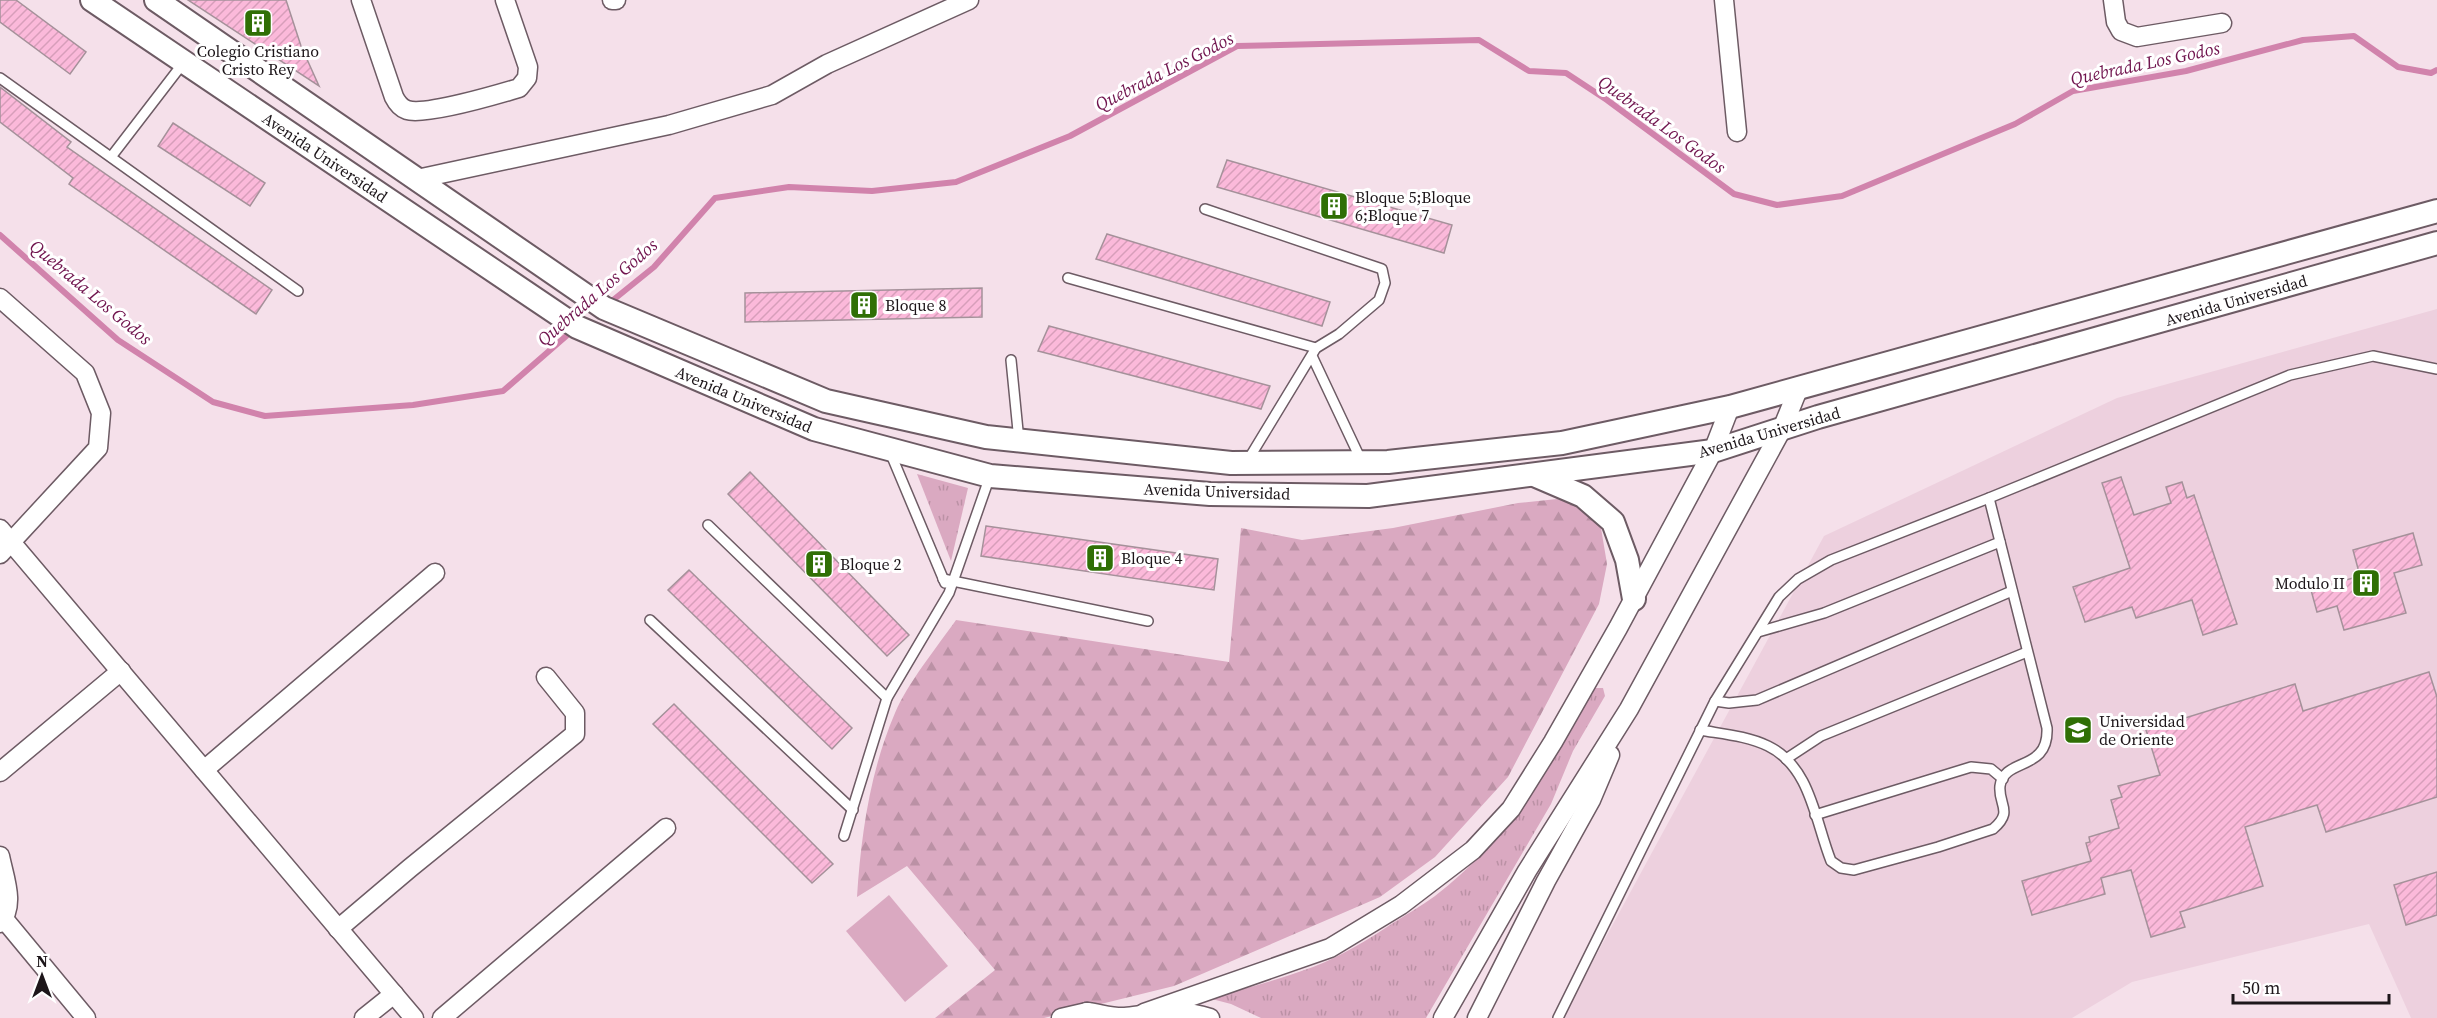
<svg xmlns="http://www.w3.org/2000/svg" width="2437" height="1018" viewBox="0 0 2437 1018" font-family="'Source Serif 4',serif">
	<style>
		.built { fill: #edd0de }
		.grass { fill: url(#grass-tufts) }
		.forest { fill: url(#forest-firs) }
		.garden { fill: #daa9c1 }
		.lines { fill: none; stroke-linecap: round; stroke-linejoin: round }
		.stream { stroke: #d183ac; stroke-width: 6 }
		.building { fill: url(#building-hatch); stroke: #a5919a; stroke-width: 1.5 }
		.service-casing { stroke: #6d5b64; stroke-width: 12 }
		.minor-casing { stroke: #6d5b64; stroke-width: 21 }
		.tertiary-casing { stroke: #6d5b64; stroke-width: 26 }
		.service { stroke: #fff; stroke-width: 9 }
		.minor { stroke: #fff; stroke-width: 18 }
		.tertiary { stroke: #fff; stroke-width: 22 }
		.labels { text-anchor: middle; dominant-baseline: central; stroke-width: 6; stroke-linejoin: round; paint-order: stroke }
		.poi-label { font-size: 16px; fill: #1d161a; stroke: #fff; text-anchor: start }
		.street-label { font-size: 16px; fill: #1d161a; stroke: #fff }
		.water-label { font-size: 18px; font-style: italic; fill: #70144e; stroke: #fff }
	</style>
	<defs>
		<pattern id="grass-tufts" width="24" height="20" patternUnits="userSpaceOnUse" patternTransform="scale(1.5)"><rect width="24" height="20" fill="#daa9c1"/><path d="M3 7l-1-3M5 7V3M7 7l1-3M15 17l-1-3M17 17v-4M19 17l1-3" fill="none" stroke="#bb91a5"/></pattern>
		<pattern id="forest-firs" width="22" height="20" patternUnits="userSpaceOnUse" patternTransform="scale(1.5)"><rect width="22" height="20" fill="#daa9c1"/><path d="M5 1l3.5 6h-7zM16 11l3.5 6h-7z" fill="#bb91a5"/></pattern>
		<pattern id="building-hatch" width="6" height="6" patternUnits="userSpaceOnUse" patternTransform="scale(1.5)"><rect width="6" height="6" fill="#fbb9da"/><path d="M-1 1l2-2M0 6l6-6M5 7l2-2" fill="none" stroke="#d79eba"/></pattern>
	</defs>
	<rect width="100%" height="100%" fill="#f5e0ea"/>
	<polygon class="built" points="2437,309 2437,1018 2411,1018 2369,924 2132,982 2072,1018 1562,1018 1824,536 2117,398"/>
	<g class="grass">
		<polygon points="917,474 968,488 951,561"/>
		<path d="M1594,688H1603L1605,696L1573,751L1551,804L1426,1018H1261L1231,1004L1208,998C1243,989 1278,980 1313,967C1341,956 1368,940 1393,923C1407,914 1421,906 1435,896C1506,842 1553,765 1594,688Z"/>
	</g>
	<path class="forest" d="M1557,499L1583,503L1601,528L1607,564L1599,604L1508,777L1435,857L1380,897L1174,986L1044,1018H935L995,970L907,866L857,897C861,835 870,771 895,713C907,684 937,647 956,620L1229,662L1241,528L1302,540L1393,528L1518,503Z"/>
	<polygon class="garden" points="889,895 948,966 905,1002 846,931"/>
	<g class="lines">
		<g class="stream">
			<polyline points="0,235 118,340 213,402 265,416 413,405 503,391 572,331"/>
			<polyline points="607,305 654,267 715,198 789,187 872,191 956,182 1070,136 1237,46 1479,40 1529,71 1566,73 1607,100 1734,194 1777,205 1842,196 2015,124 2073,91 2186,71 2303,40 2354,36 2398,67 2431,73 2437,70"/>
		</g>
	</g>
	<g class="building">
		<polygon points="0,0 16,0 86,52 70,74 0,22"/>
		<polygon points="188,0 286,0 301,46 319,86"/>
		<polygon points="0,87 71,142 67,147 272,290 256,314 69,184 73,178 0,122"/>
		<polygon points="173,123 265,183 250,206 158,146"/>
		<polygon points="1227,160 1452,225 1444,253 1217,187"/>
		<polygon points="1107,234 1330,302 1322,326 1096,259"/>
		<polygon points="982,288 982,317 745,322 745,293"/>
		<polygon points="1049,326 1270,386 1261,409 1038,351"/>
		<polygon points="750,472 909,635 887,656 728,494"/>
		<polygon points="2121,477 2134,515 2171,503 2166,487 2182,482 2187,498 2194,495 2237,624 2203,635 2192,600 2136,618 2132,607 2085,622 2073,587 2130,568 2102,483"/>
		<polygon points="986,526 1218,559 1214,590 981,556"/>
		<polygon points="2413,533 2422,565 2394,573 2406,613 2344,630 2337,606 2317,612 2311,590 2360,576 2353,550"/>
		<polygon points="689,570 852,728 832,749 668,590"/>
		<polygon points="2429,672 2437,697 2437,797 2326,832 2317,805 2245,827 2263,886 2180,912 2185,927 2151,937 2131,870 2101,878 2105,894 2032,915 2022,881 2091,861 2086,843 2090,842 2089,837 2119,828 2111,800 2122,797 2118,786 2160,775 2146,730 2295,684 2303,711"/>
		<polygon points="674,704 833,864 812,883 653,724"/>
		<polygon points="2437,872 2437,915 2406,925 2394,885"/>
	</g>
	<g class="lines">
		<g class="service-casing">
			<g id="service">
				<polyline points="0,78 298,291"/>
				<polyline points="111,157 184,62"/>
				<polyline points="1205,209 1382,269 1385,283 1379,300 1339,334 1316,348 1248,460"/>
				<polyline points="1068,278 1316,348"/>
				<polyline points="1312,356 1361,460"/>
				<polyline points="1011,360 1019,441"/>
				<polyline points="890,452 945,583"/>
				<polyline points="708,525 887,698"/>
				<polyline points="943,579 1148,621"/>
				<polyline points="650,620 853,810"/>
				<polyline points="1758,632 1824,613 2000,542"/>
				<polyline points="1715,701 1729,703 1757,700 2012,591"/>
				<path d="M1700,730C1723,734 1748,736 1768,746C1811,767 1815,821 1831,861L1841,868L1854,870L1938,847L1993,829C2014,811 1998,805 2000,786C2004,757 2049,772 2047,728L1989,498"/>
				<polyline points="1786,759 1821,736 2027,652"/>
				<polyline points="1815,815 1971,767 1991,769 2003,779"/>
				<polyline points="844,836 887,698 949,593 990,476"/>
				<polyline points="1558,1018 1715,701 1779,597 1798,579 1831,560 1989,498 2290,375 2373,356 2437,369"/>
			</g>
		</g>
		<g class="minor-casing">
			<g id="minor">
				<path d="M361,0L394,97C397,103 401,108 407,110C425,116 499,94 519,88L527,78L528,67L505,0"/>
				<polyline points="612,0 616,0"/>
				<polyline points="1724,0 1737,132"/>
				<polyline points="2113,0 2116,22 2121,31 2137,37 2222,23"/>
				<polyline points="417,179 669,125 772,95 827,64 969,0"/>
				<polyline points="0,298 85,373 101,413 98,448 0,554"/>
				<polyline points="0,529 414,1018"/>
				<polyline points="204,770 435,573"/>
				<polyline points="0,772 121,671"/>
				<path d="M0,856C4,877 16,905 0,923"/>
				<polyline points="4,919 86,1018"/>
				<polyline points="338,929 410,868 575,734 575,713 546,677"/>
				<polyline points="1144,1013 1330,948 1401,905 1473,850 1511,809 1553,742 1618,628 1713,451 1730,407"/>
				<polyline points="364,1018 394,994"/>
				<polyline points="442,1018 666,828"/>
				<polyline points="1061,1018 1087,1012"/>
				<path d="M1083,1018L1087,1012C1098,1013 1113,1018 1125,1017C1153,1014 1182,1008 1210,1018"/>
				<polyline points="1443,1018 1527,871 1629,709 1782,429 1799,387"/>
				<polyline points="1477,1018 1546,881 1591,800 1610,755"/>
			</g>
		</g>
		<g class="tertiary-casing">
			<g id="tertiary">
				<polyline points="92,0 577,327 814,429 990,476 1210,494 1368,496 1713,451 1818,417 2437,243"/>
				<polyline points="156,0 604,308 826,401 986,437 1231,463 1388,462 1562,443 1730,407 2437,211"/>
				<polyline points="1534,475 1583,496 1613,522 1627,560 1634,599"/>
			</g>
		</g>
		<use href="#service" class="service"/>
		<use href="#minor" class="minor"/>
		<use href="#tertiary" class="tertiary"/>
	</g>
	<defs>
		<g id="building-square" transform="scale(1.5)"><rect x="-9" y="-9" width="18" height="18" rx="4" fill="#306f05" stroke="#fff"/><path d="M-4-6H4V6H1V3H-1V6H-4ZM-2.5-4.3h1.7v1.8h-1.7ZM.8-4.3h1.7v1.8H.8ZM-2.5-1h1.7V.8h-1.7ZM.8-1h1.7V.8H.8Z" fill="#fff"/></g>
		<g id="university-square" transform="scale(1.5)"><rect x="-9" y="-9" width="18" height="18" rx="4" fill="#306f05" stroke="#fff"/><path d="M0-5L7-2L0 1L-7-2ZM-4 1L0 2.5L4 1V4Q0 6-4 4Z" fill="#fff"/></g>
	</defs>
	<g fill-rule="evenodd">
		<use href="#building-square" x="258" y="23"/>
		<use href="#building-square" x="1334" y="206"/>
		<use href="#building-square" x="864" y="305"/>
		<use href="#building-square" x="1100" y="558"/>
		<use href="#building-square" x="819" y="564"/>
		<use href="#building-square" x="2366" y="583"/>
		<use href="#university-square" x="2078" y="730"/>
	</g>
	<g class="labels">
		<g class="poi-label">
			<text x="258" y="51" text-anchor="middle">Colegio Cristiano<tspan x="258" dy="18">Cristo Rey</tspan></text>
			<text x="1355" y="197">Bloque 5;Bloque<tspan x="1355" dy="18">6;Bloque 7</tspan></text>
			<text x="885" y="305">Bloque 8</text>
			<text x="1121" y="558">Bloque 4</text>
			<text x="840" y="564">Bloque 2</text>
			<text x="2345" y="583" text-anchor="end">Modulo II</text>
			<text x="2099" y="721">Universidad<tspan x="2099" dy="18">de Oriente</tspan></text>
		</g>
		<g class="street-label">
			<text transform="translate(325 157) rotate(34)">Avenida Universidad</text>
			<text transform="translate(2236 300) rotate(-16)">Avenida Universidad</text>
			<text transform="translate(744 399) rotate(23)">Avenida Universidad</text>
			<text transform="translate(1769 432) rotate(-16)">Avenida Universidad</text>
			<text transform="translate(1217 491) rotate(2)">Avenida Universidad</text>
		</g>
		<g class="water-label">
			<text transform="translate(2145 63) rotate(-12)">Quebrada Los Godos</text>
			<text transform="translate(1164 71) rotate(-27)">Quebrada Los Godos</text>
			<text transform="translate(1662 124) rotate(36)">Quebrada Los Godos</text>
			<text transform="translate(91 292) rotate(40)">Quebrada Los Godos</text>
			<text transform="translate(597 292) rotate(-41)">Quebrada Los Godos</text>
		</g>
	</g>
	<g transform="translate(42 976)" stroke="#ffffff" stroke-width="4.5" paint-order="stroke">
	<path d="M0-4.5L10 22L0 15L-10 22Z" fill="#1d161a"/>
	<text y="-9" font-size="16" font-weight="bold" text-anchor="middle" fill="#1d161a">N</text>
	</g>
	<path d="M2233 994v9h156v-9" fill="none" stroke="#1d161a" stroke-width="3"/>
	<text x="2242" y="994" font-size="18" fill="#1d161a" stroke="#ffffff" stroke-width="4.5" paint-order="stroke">50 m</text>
</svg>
